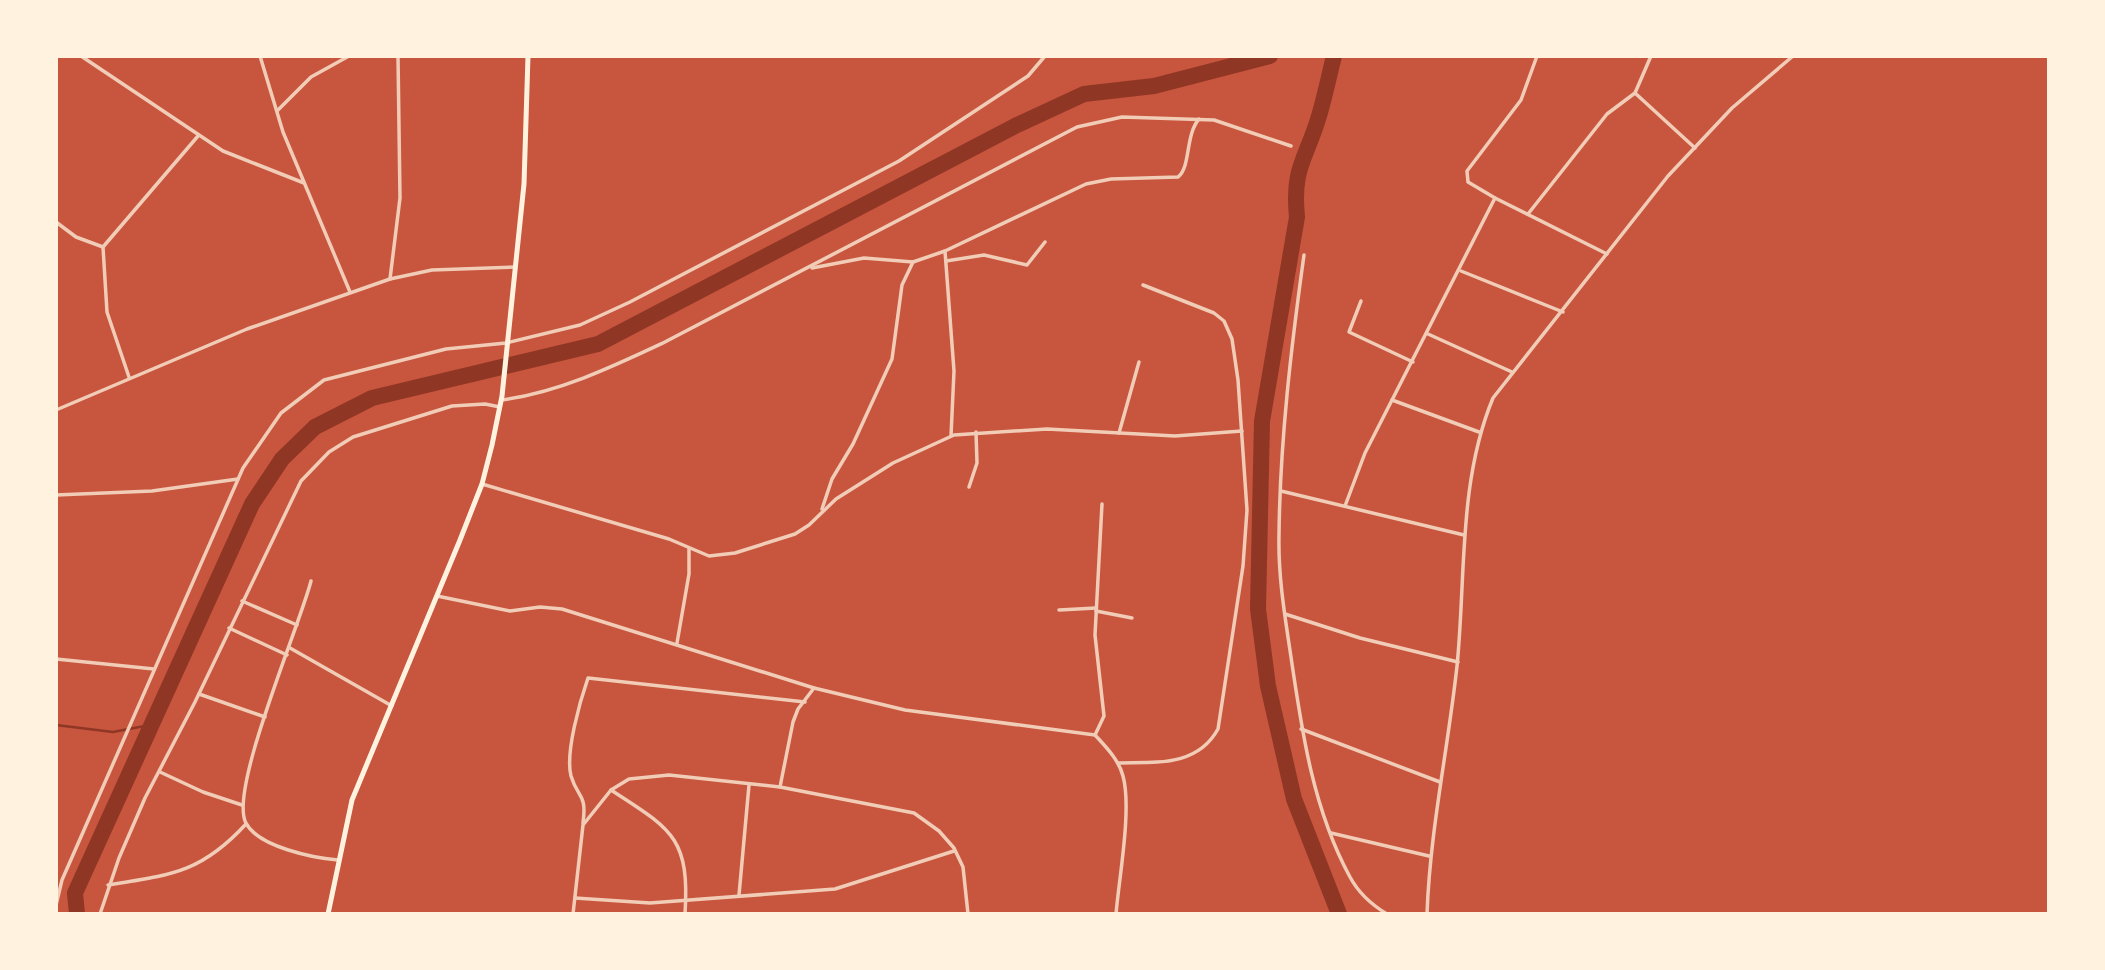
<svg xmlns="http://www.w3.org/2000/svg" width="2105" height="970" viewBox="0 0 2105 970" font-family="'PT Sans Narrow',sans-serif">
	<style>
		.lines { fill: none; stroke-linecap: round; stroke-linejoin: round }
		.stream { stroke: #8f3625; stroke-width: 2.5 }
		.river { stroke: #8f3625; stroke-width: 16 }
		.minor { stroke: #f1ccb7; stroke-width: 3.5 }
		.trunk { stroke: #fff3e0; stroke-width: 5 }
	</style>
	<rect width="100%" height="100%" fill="#c8553d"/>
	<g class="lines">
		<polyline class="stream" points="56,725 113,732 150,725"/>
		<g class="river">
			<path d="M1334,56C1329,76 1325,96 1319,116C1306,160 1292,167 1297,217L1262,421L1258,609L1268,686L1294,799L1339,914"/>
			<polyline points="77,914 75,893 252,504 282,459 315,427 372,398 598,344 1015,126 1084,94 1154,86 1270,56"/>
		</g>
		<g class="minor">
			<polyline points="81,56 223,151 304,183"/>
			<polyline points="260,56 283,132 350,292"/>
			<polyline points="1635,93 1695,148"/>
			<polyline points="278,110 311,77 349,56"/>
			<polyline points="1495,198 1468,182 1467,171 1521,100 1537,56"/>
			<polyline points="1528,214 1607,114 1635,93 1651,56"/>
			<polyline points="56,222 76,237 103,247"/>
			<polyline points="945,251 954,371 951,436"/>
			<path d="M1304,255C1291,348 1280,442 1279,535C1278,576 1285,617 1291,657C1302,732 1313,809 1350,877C1358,892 1372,905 1387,914"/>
			<polyline points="946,261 984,255 1027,265 1045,242"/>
			<path d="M812,268L864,258L913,262L945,251L1086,184L1111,179L1178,177C1191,167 1185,135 1199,119"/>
			<polyline points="1461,271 1563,312"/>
			<polyline points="390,279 400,198 398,56"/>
			<polyline points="1361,301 1349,332 1413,362"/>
			<polyline points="1428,334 1512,372"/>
			<polyline points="129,377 107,312 103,247 198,136"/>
			<path d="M501,400C557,393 612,367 663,343L1077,127L1122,117L1214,120L1291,146"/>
			<polyline points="1392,400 1479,432"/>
			<polyline points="56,410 247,329 390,279 432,270 515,267"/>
			<polyline points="1119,433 1139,362"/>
			<polyline points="482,484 669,539 709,556 735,553 795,534 809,525 836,499 893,463 954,435 1047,429 1175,436 1242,431"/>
			<polyline points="969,487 977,463 976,432"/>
			<polyline points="1281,491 1464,535"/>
			<polyline points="56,495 152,491 238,479"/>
			<polyline points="1345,506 1365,453 1495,198 1607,254"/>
			<polyline points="822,509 832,479 853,444 892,359 902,285 913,262"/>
			<path d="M311,581C300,625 228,791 246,823C258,847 314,858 338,860"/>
			<path d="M437,596L510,611L540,607L562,609L814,688L905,710L1095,735C1106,747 1119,760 1123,776C1132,809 1119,878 1116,914"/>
			<polyline points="242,601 297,625"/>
			<polyline points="1059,610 1096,608"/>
			<polyline points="1096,611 1132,618"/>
			<polyline points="1285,614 1360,638 1458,662"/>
			<polyline points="229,628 287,655"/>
			<polyline points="677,643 689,574 689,549"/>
			<polyline points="290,648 392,706"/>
			<polyline points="56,659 154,669"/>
			<polyline points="199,694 265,717"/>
			<polyline points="1301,729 1440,782"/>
			<polyline points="1095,735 1104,716 1095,635 1102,504"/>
			<path d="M1118,763C1156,762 1197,767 1218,729L1243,566L1247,510L1238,380L1232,339L1224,321L1214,313L1143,285"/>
			<polyline points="160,772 203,792 242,805"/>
			<polyline points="780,787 793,722 798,709 814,688"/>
			<path d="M611,790C671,829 690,837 685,914"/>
			<path d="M583,823C587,793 578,799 571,776C565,753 580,701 588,678L805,702"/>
			<polyline points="1331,833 1429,856"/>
			<path d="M108,885C171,875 201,873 246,824"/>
			<polyline points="739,895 749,785"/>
			<polyline points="575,898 650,903 835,889 954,851"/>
			<polyline points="56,905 62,880 243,468 281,413 324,380 446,349 506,343 580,325 630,302 899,161 1028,76 1045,56"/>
			<polyline points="100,914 119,858 145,798 195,702 301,481 329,452 353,437 452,406 485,404 500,407"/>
			<polyline points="573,914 583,825 611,790 629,779 669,775 780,787 914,813 939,831 954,848 963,867 968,914"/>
			<path d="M1427,914C1430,830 1448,749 1457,666C1466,577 1458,482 1493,398L1668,176L1732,108L1793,56"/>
		</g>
		<polyline class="trunk" points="328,914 352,800 460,540 482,484 492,445 502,396 524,184 528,56"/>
	</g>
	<rect width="2105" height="970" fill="none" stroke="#fff3e0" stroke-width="116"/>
</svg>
